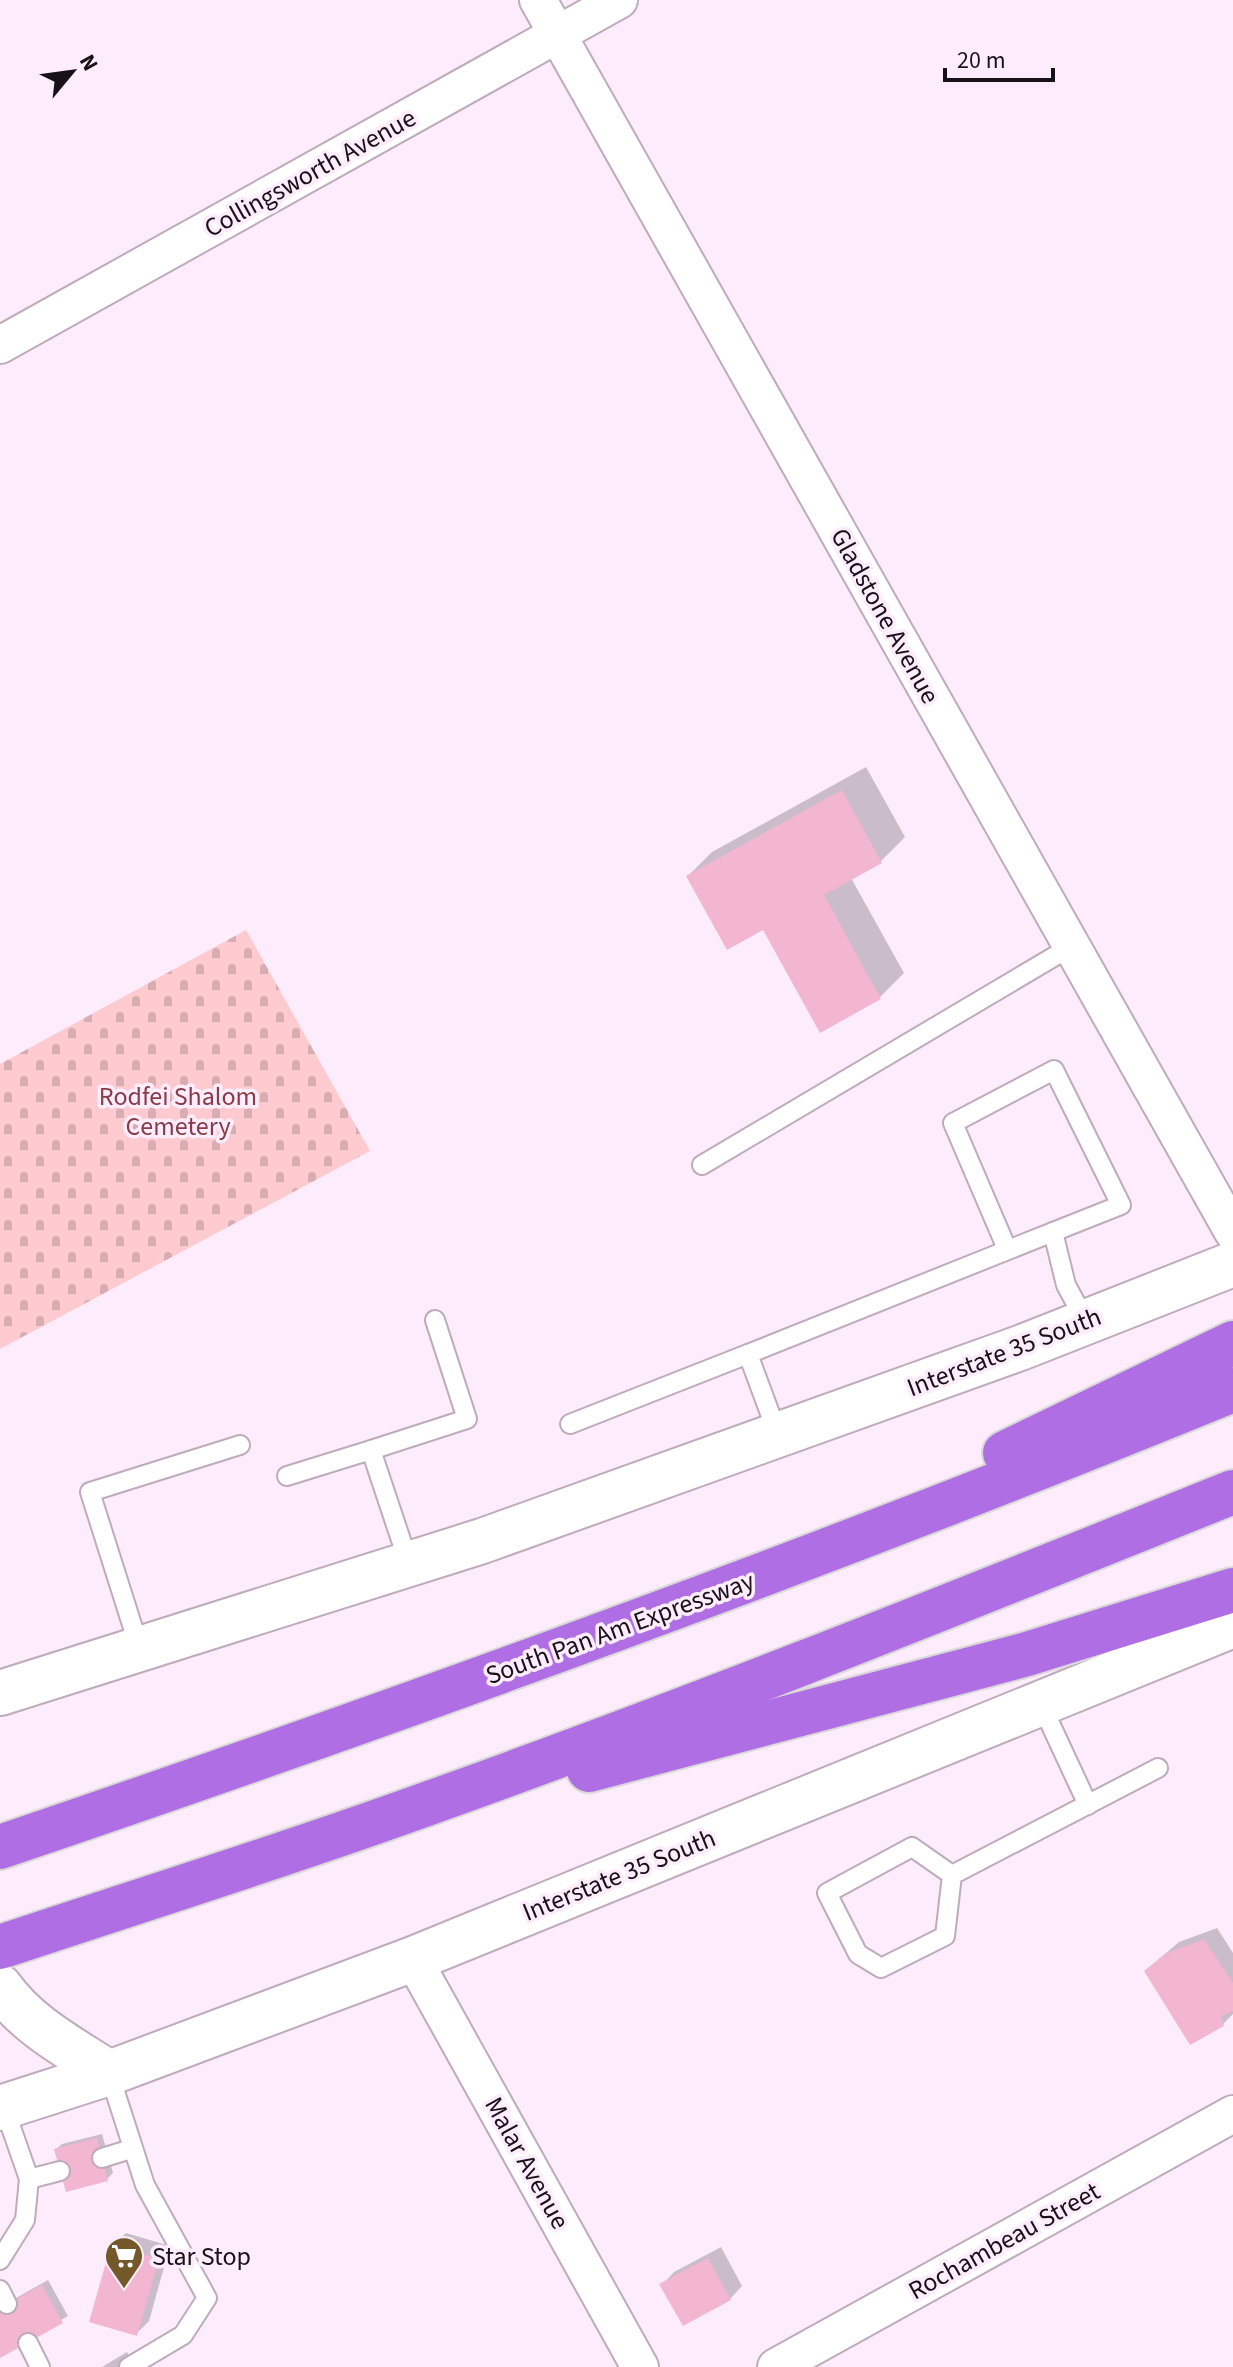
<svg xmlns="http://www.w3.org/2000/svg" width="1233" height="2367" viewBox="0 0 1233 2367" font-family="'Source Sans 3',sans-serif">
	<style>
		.cemetery { fill: url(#cemetery-stones) }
		.shadow { fill: #0003 }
		.building { fill: #f2b6d0 }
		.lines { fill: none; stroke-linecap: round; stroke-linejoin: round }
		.lane-casing { stroke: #beabbb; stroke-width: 22 }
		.street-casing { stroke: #beabbb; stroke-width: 40 }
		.secondary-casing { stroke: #beabbb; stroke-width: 48 }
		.highway-casing { stroke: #dad9da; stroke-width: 48 }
		.lane { stroke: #fff; stroke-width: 18 }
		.street { stroke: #fff; stroke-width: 36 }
		.secondary { stroke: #fff; stroke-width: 44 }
		.highway { stroke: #b06ee4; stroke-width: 44 }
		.labels { text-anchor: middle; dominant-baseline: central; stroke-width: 7; stroke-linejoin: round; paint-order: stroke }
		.street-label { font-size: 26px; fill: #181218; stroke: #fdecfb }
		.park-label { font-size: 26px; fill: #893b46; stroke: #fdecfb }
		.poi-label { font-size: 26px; fill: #181218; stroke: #fdecfb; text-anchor: start }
	</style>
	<defs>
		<pattern id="cemetery-stones" width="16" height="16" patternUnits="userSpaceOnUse" patternTransform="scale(2)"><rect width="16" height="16" fill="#fdcbcf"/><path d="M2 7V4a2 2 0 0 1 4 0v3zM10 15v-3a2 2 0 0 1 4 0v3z" fill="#d8adb1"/></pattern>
	</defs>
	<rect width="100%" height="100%" fill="#fdecfb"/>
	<polygon class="cemetery" points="246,930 370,1151 0,1349 0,1064"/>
	<g class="shadow">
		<polygon points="866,767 905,837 881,861 851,878 904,973 880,997 763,927 688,876 712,852"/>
		<polygon points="1217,1928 1233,1953 1233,2014 1223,2024 1159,1959 1179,1942"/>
		<polygon points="102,2134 113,2173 107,2179 56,2149 62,2144"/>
		<polygon points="126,2233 170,2246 149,2321 137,2333 113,2246"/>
		<polygon points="721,2247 742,2286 730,2299 662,2285 674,2272"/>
		<polygon points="48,2280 68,2316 0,2356 0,2307"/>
		<polygon points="127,2352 135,2367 102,2367"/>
	</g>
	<g class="building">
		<polygon points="842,790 882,863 824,895 881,999 820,1033 763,930 727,950 686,876"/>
		<polygon points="1204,1939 1233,1983 1233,2011 1221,2016 1224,2026 1190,2045 1144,1971 1165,1954"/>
		<polygon points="97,2138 108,2181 66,2192 54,2149"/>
		<polygon points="111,2245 159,2259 137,2336 89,2322"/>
		<polygon points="708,2258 731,2300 683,2326 659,2284"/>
		<polygon points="42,2285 63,2323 0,2358 0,2308"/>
	</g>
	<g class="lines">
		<g class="lane-casing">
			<g id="lane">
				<polyline points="702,1165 1072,946"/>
				<polyline points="1007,1249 953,1123 1054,1070 1121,1205 1053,1232"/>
				<polyline points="570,1424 748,1354"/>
				<polyline points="778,1435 748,1354 1053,1232 1066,1285 1086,1322"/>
				<polyline points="287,1476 371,1450"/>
				<polyline points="409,1564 371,1450 467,1419 435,1320"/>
				<polyline points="140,1650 90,1492 240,1445"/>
				<polyline points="1041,1704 1088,1805"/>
				<polyline points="952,1875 912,1847 827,1893 858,1954 881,1968 945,1936 952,1875 1158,1768"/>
				<polyline points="109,2073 145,2185 207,2298 183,2335 129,2367"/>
				<polyline points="102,2158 131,2149"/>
				<polyline points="29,2179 60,2171"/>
				<polyline points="0,2260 25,2220 29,2179 4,2107"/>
				<polyline points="0,2290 7,2304"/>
				<polyline points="28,2343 40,2367"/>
			</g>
		</g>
		<g class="street-casing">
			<g id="street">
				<polyline points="538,0 1233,1232"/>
				<polyline points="0,345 619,0"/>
				<polyline points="413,1959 640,2367"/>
				<polyline points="776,2367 1233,2114"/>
			</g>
		</g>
		<g class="secondary-casing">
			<g id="secondary">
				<polyline points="0,1693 482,1541 1020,1348 1233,1264"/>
				<path d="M0,1987C28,2026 69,2047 109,2073"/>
				<polyline points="0,2108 109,2073 413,1959 1233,1625"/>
			</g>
		</g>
		<g class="highway-casing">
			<g id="highway">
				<polyline points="1005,1453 1233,1343"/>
				<polyline points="589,1770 1027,1654 1233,1590"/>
				<path d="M0,1847C415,1706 827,1556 1233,1390"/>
				<path d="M0,1947C123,1906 247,1867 370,1824C661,1722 947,1607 1233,1492"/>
			</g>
		</g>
		<use href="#lane" class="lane"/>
		<use href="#street" class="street"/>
		<use href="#secondary" class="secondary"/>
		<use href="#highway" class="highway"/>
	</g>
	<defs>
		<g id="supermarket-pin" transform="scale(2)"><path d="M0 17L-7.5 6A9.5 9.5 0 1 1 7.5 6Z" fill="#73582a" stroke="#fdecfb"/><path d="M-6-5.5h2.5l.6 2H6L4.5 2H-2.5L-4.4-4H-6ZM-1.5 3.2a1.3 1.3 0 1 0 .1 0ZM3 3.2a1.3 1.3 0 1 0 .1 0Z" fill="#fff"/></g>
	</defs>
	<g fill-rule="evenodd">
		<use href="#supermarket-pin" x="124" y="2256"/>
	</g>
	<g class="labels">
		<g class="street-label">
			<text transform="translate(310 173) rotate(-29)">Collingsworth Avenue</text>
			<text transform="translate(885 616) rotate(61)">Gladstone Avenue</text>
			<text transform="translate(1004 1352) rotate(-21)">Interstate 35 South</text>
			<text transform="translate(620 1628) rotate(-20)">South Pan Am Expressway</text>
			<text transform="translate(619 1875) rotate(-22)">Interstate 35 South</text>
			<text transform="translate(527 2163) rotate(61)">Malar Avenue</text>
			<text transform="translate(1004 2241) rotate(-29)">Rochambeau Street</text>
		</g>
		<g class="park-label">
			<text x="178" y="1096">Rodfei Shalom<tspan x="178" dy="30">Cemetery</tspan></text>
		</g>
		<g class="poi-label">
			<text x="152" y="2256">Star Stop</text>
		</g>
	</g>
	<g transform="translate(72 72) rotate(61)" stroke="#fdecfb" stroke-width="6" paint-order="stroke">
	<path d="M0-6L14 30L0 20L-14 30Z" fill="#181218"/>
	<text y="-12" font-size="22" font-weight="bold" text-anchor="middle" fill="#181218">N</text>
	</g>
	<path d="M945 68v12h108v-12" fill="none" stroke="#181218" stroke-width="4"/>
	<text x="957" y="68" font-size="24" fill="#181218" stroke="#fdecfb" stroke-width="6" paint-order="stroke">20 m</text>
</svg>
